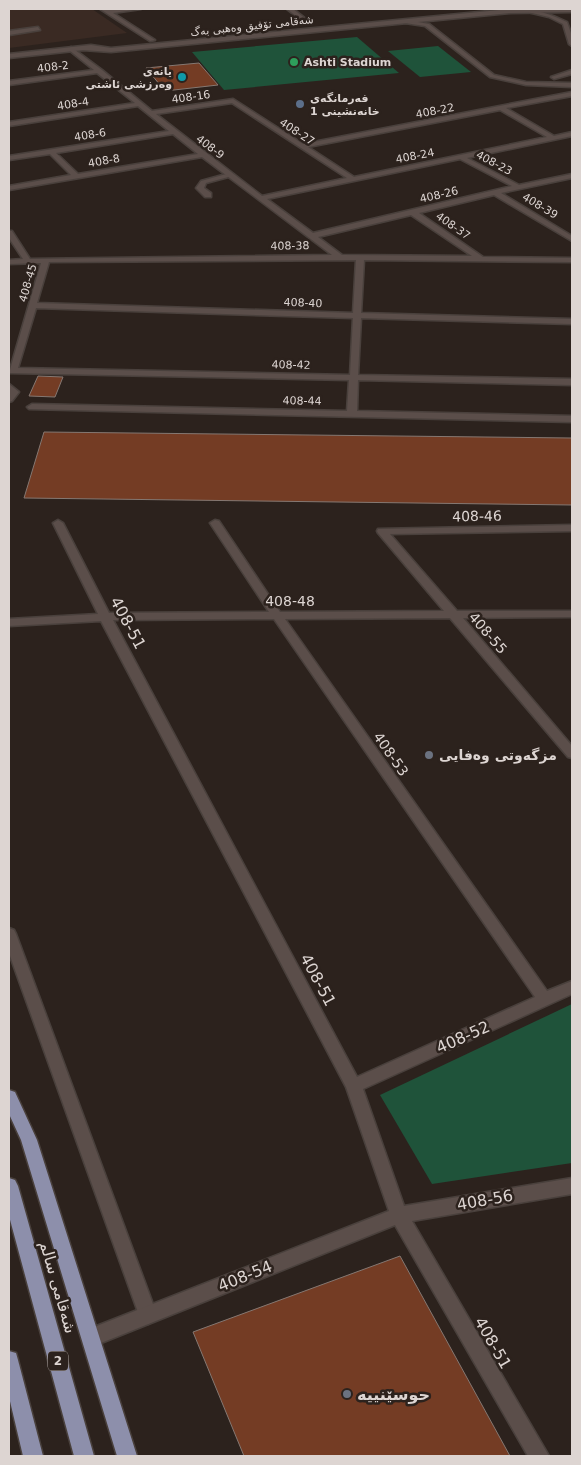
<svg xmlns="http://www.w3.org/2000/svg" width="581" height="1465" viewBox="0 0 581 1465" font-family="'DejaVu Sans','Noto Naskh Arabic',sans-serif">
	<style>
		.built { fill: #3a2a23 }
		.green { fill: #1f533a }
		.building { fill: #743c24; stroke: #857872 }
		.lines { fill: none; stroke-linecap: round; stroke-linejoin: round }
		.service-casing { stroke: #49403c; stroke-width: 3 }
		.minor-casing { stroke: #49403c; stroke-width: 3 }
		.tertiary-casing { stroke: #49403c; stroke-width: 3 }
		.primary-casing { stroke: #49403c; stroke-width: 3 }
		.service { fill: #5b4e4a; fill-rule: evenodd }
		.minor { fill: #5b4e4a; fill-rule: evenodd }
		.tertiary { fill: #5b4e4a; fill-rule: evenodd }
		.primary { fill: #8d8fab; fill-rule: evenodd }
		.leisure-dot { fill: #2e9e5b; stroke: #2c221d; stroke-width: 2 }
		.culture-dot { fill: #0f9aa8; stroke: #2c221d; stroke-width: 2 }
		.service-dot { fill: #5c6f8a; stroke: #2c221d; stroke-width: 2 }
		.worship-dot { fill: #6b7280; stroke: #2c221d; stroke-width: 2 }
		.labels { text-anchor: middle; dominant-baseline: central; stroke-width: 5; stroke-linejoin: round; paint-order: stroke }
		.far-street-label { font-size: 11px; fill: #ddd5d2; stroke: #2c221d }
		.far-poi-label { font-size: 11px; font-weight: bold; fill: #ddd5d2; stroke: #2c221d; text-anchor: start }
		.shield { fill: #2c221d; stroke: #a89f9c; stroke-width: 1 }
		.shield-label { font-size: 12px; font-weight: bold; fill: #ddd5d2 }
		.street-label { font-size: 14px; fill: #ddd5d2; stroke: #2c221d }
		.poi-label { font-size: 14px; font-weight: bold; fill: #ddd5d2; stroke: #2c221d; text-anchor: start }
		.near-street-label { font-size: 16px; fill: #ddd5d2; stroke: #2c221d }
		.near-poi-label { font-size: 16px; font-weight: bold; fill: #ddd5d2; stroke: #2c221d; text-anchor: start }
	</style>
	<rect width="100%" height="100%" fill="#2c221d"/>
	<polygon class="built" points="9,9 92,9 127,33 9,48"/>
	<g class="green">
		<polygon points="357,37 399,73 224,90 192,52"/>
		<polygon points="438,46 471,72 420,77 388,51"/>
		<polygon points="572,1004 572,1163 432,1184 380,1095"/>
	</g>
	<g class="building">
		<polygon points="199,63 218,85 165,91 146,68"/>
		<polygon points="38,376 63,377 55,397 29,396"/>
		<polygon points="44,432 572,438 572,505 24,498"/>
		<polygon points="400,1256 510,1456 244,1456 193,1332"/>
	</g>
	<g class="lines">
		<g class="service-casing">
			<g id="service">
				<polygon points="38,27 40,30 9,35 9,31"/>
				<polygon points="230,173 232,174 232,176 206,183 204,188 211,193 211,197 205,197 196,188 201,181"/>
				<polygon points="9,384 19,392 12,401 9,402"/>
				<polygon points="9,928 14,930 16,934 157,1315 154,1321 148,1324 142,1321 139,1315 9,953"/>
			</g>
		</g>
		<g class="minor-casing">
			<g id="minor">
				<polygon points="100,9 141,9 113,13 155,40 150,41"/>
				<polygon points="287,9 293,9 311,23 306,24"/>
				<path d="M515,9C533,8 551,14 567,22L572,36V46L569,44L563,24L549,17Z"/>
				<polygon points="407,20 429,24 494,75 526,82 572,83 572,87 526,85 490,77 425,26 405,23"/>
				<path d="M71,47L102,70L152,111L233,99L303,144L572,92V96L506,108L554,136L572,132V136L467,158L519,185L572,174V178L501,193L572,236V241L494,195L419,213L483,257L572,258V262L364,260L361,313L572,319V324L361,318L358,375L572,379V385L358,380L357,411L572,416V422L29,409L27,407L32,404L347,411L349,380L9,373L41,263L9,264V260L23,259L9,238V231H12L30,259L332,255L202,157L9,190V186L71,175L50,154L9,160V156L169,131L138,106L9,126V122L135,103L97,73L9,85V81L94,70L69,50ZM232,103L347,178L262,196L156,114ZM500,110L547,137L354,177L308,147ZM173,134L198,154L78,174L56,153ZM460,159L512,186L313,233L267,199ZM411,215L472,256L342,255L318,237ZM356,260L353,313L37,303L49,262ZM36,308L353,318L350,375L18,368Z"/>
				<polygon points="572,70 572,74 554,79 551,77"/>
				<path d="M58,520L63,523L109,613L269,612L210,523L215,520L219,521L280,612L444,611L378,533L377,531L378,529L572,525V531L390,534L457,611H572V617L463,618L572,746V758L568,757L450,618L285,619L547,991L572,981V994L363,1089L404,1206L572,1178V1194L412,1221L549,1456H528L395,1225L91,1347L84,1345L82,1338L84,1331L389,1211L346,1087L101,621L9,626V619L98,614L53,523ZM274,619L535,997L357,1077L113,620Z"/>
			</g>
		</g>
		<g class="tertiary-casing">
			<polygon id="tertiary" points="510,9 572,9 572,12 510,13 111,52 83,50 9,58 9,54 91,45 111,48"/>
		</g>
		<g class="primary-casing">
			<g id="primary">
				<polygon points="9,1090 15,1092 37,1140 137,1456 117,1456 21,1140 9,1114"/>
				<polygon points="9,1178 15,1180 18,1186 94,1456 74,1456 9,1216"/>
				<polygon points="9,1351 16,1353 18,1360 43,1456 23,1456 9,1397"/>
			</g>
		</g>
		<use href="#service" class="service"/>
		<use href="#minor" class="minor"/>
		<use href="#tertiary" class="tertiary"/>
		<use href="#primary" class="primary"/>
	</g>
	<circle class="leisure-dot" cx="294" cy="62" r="5"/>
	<circle class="culture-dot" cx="182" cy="77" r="5"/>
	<circle class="service-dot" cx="300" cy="104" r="5"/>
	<g class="worship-dot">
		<circle cx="429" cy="755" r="5"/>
		<circle cx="347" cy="1394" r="5"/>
	</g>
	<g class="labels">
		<g class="far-street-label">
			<text transform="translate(252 26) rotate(-6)">شەقامی تۆفیق وەهبی بەگ</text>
			<text transform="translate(53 67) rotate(-7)">408-2</text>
			<text transform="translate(191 97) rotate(-8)">408-16</text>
			<text transform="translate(73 104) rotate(-9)">408-4</text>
			<text transform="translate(435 111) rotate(-11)">408-22</text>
			<text transform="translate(297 132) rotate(33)">408-27</text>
			<text transform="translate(90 135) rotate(-9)">408-6</text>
			<text transform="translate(210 147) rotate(37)">408-9</text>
			<text transform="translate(415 156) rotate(-11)">408-24</text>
			<text transform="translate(104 161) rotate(-10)">408-8</text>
			<text transform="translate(494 163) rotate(28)">408-23</text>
			<text transform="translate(439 195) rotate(-13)">408-26</text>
			<text transform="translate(540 206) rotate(31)">408-39</text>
			<text transform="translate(453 226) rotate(35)">408-37</text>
			<text transform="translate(290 246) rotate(-1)">408-38</text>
			<text transform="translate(28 283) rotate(-74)">408-45</text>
			<text transform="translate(303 303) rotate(2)">408-40</text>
			<text transform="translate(291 365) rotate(1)">408-42</text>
			<text transform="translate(302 401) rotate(1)">408-44</text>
		</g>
		<g class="far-poi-label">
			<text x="304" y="62">Ashti Stadium</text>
			<text x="172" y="71" text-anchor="end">یانەی<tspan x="172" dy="13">وەرزشی ئاشتی</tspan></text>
			<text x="310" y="98">فەرمانگەی<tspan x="310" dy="13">خانەنشینی 1</tspan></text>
		</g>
		<rect class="shield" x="48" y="1351.5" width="20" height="19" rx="4"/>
		<g class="shield-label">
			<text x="58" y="1361">2</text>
		</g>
		<g class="street-label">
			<text transform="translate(477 516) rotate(-1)">408-46</text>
			<text x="290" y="601">408-48</text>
			<text transform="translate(488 633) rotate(49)">408-55</text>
			<text transform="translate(391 754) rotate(55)">408-53</text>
		</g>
		<g class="poi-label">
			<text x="439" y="755">مزگەوتی وەفایی</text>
		</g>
		<g class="near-street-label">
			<text transform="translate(128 623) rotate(62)">408-51</text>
			<text transform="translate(318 980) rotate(62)">408-51</text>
			<text transform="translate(463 1037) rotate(-24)">408-52</text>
			<text transform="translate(485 1200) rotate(-10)">408-56</text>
			<text transform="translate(245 1276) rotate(-22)">408-54</text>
			<text transform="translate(58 1287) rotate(74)">شەقامی سالم</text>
			<text transform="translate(493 1343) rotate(60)">408-51</text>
		</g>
		<g class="near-poi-label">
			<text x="357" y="1394">حوسێنییە</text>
		</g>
	</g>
	<rect width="581" height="1465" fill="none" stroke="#ddd5d2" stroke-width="20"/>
</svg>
